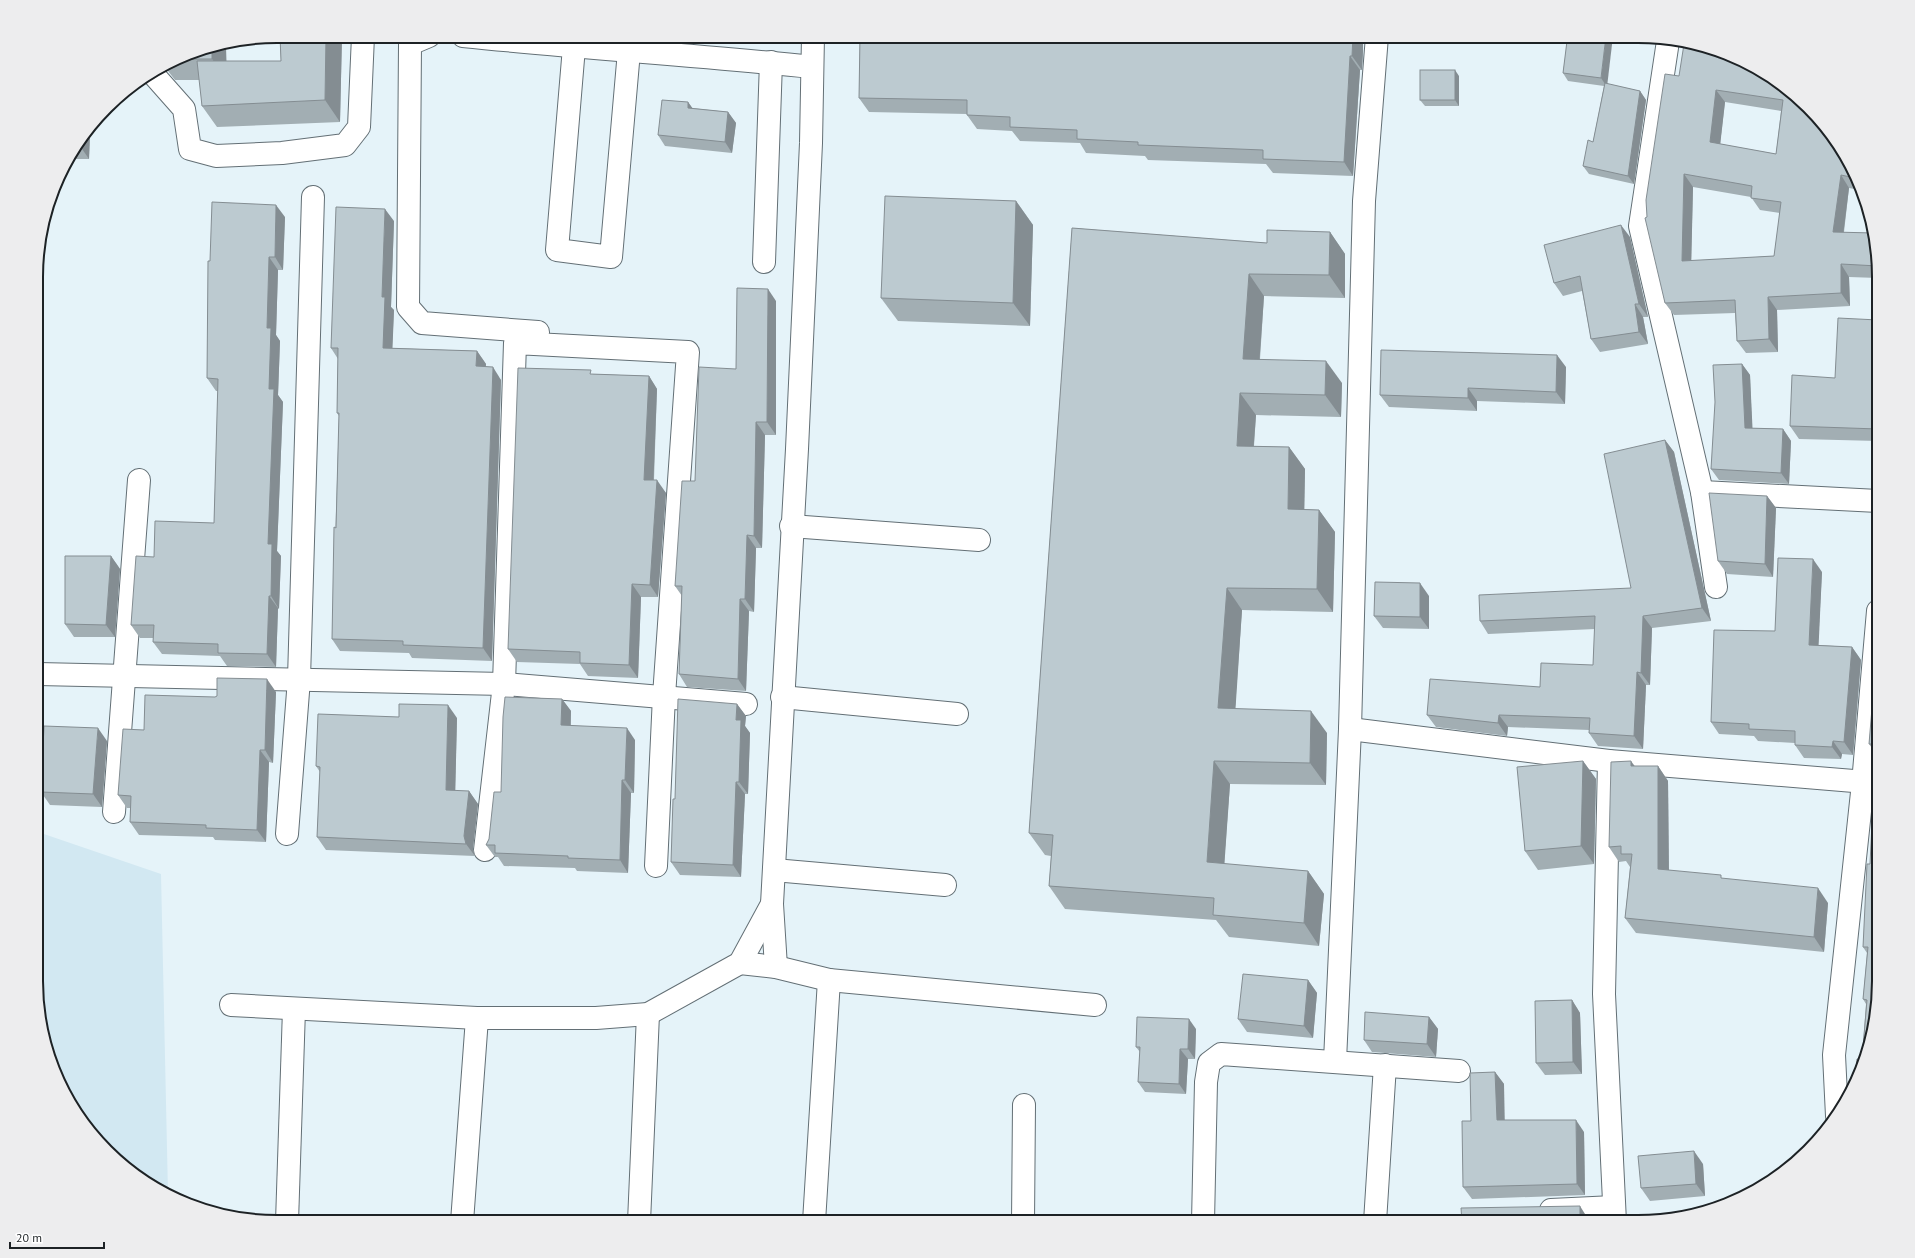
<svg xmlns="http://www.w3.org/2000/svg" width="1915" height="1258" viewBox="0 0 1915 1258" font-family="'PT Sans',sans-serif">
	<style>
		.built { fill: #d2e8f2 }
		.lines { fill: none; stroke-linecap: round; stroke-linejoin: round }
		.minor-casing { stroke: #636f75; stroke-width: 24 }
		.minor { stroke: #fff; stroke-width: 22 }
		.wall { fill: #a2aeb3; fill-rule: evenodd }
		.shaded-wall { fill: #848d92 }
		.building { fill: #bccad0; stroke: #848d92; fill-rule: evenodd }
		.rim { fill: none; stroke: #1d2225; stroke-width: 2 }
	</style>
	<rect width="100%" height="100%" fill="#e5f3f9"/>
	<polygon class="built" points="38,832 161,874 168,1194 143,1181 96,1140 68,1101 38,1012"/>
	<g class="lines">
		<g class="minor-casing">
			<g id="minor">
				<polyline points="429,36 410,44 408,307 422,323 538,332"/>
				<path d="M463,36C579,48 696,55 812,67"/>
				<polyline points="1668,41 1640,226 1702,492 1716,587"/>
				<polyline points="574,47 557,250 611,257 629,51"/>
				<polyline points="153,74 184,109 190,149 216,156 282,153 345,145 359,127 363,36"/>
				<polyline points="764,262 771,62"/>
				<polyline points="1702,492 1878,501"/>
				<polyline points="791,526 979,540"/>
				<polyline points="38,674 504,684 746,704"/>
				<polyline points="782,697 957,714"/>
				<polyline points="1350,729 1609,761 1878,783"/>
				<polyline points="1609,761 1604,994 1615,1222"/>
				<polyline points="114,812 139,480"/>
				<polyline points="287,834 299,679 313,197"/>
				<polyline points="485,850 504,684 515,343 688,352 664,696 656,866"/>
				<polyline points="774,870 945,885"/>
				<polyline points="740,963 776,967 829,980 1095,1005"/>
				<polyline points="776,967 772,904 797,449 811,143 813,36"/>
				<polyline points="231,1005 477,1018 596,1018 648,1014 740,963 772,904"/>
				<polyline points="1335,1061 1350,729 1364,201 1377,36"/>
				<polyline points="1837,1116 1834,1055 1863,783 1878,611"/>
				<polyline points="1551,1210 1614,1207"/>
				<polyline points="287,1222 294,1009"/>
				<polyline points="462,1222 477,1018"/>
				<polyline points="639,1222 648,1014"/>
				<polyline points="814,1222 829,980"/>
				<polyline points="1023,1222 1024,1105"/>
				<polyline points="1203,1222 1206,1082 1209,1063 1221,1054 1459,1071"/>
				<polyline points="1375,1222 1385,1065"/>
			</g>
		</g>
		<use href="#minor" class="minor"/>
	</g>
	<g class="wall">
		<polygon points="280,36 342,36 340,122 217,127 202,106 200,80 175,80 165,67 185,54 226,46 226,61 281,61"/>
		<polygon points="686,36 784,36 784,43 690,42"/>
		<polygon points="860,36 1363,36 1363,51 1362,70 1360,70 1353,176 1273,173 1266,164 1148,160 1145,156 1086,153 1080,143 1020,141 1012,131 977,129 967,115 967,114 869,112 859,98"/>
		<polygon points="1566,36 1607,84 1640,91 1646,100 1634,184 1589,174 1583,166 1593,142 1604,86 1568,81 1563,73 1567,44 1565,41"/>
		<polygon points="1459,76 1459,106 1425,106 1420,100"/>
		<path d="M1679,76L1772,77L1847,157L1860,190L1849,188L1844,232L1878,262V278L1849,277L1850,306L1777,310L1778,352L1746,353L1737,341L1735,313L1674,315L1665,303L1647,217ZM1725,102L1781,111L1776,154L1720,144ZM1693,187L1751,197L1760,210L1780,213L1774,256L1691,261Z"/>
		<polygon points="688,102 692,108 728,112 736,123 732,153 665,146 658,135"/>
		<polygon points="90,133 89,159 70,159"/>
		<polygon points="1016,201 1033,225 1030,326 898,321 881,298"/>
		<polygon points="285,217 283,270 278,270 276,335 280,341 278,395 283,402 277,551 281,556 279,609 278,608 276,667 227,666 220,656 162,654 153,642 153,638 140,638 131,625 154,557 214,523 218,391 216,391 207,378 210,261"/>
		<polygon points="394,221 391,307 394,310 392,348 477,351 486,364 485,367 501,380 492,661 412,658 409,653 340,651 332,639 339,416 337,413 338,359 331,348"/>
		<polygon points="1072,228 1267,243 1330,232 1345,254 1345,298 1264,296 1260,359 1342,383 1341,417 1256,415 1254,446 1289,447 1305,469 1304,509 1319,510 1335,532 1333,612 1242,610 1235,709 1327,733 1326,785 1230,784 1224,864 1308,871 1324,894 1319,946 1229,937 1216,920 1065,909 1049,886 1051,856 1045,855 1029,833"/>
		<polygon points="1630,237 1648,317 1643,317 1648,344 1600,352 1591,339 1582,291 1563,296 1554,283"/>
		<polygon points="776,301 776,435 765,435 762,548 756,548 754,612 749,611 746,691 687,687 679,674 682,596 675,586 695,481 736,369"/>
		<polygon points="1878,320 1878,441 1799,439 1790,426 1835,378"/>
		<polygon points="1742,364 1750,375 1752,428 1783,429 1791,441 1789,484 1719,480 1711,469"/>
		<polygon points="1566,367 1565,404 1477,401 1477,411 1389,407 1380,395"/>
		<polygon points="593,374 649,376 657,389 654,480 666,493 658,597 641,597 638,678 588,676 580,664 517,662 508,649"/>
		<polygon points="1665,440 1674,452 1711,621 1652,628 1650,685 1646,685 1643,749 1598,746 1589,733 1589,730 1508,727 1507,736 1436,727 1427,715 1540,687 1593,665 1595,629 1488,634 1480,621 1631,588"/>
		<polygon points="1767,496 1776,508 1773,577 1727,574 1718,561"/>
		<polygon points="111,556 120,569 115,637 74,637 65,624"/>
		<polygon points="1822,572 1818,645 1852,647 1861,660 1853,755 1842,754 1841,759 1804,758 1795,745 1795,743 1758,741 1754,736 1719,734 1711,722 1775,631"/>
		<polygon points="1429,596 1429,629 1383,628 1374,616"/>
		<polygon points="1878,648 1878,764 1875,760 1876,756 1872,750 1872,748 1869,744"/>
		<polygon points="276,692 273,763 269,762 266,842 215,840 213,837 139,835 130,822 130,808 127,808 118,795 144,730 215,697"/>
		<polygon points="562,699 571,711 571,726 635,740 634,793 631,793 628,873 577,871 575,868 504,866 498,857 495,857 486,845 489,839 501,792"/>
		<polygon points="737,704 746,716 745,726 750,733 748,794 745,794 741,877 680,875 671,862"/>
		<polygon points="399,717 457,718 455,791 469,791 478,804 473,849 475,856 326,850 317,837 320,772 316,766"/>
		<polygon points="107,741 102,807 50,805 41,792"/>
		<polygon points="1583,761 1596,779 1594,864 1538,870 1525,851"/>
		<polygon points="1635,766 1658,766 1668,781 1669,870 1724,879 1828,903 1824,952 1636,933 1625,918 1630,867 1626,861 1619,862 1609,847"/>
		<polygon points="1870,864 1878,996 1862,1059 1866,1004 1863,999 1867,953 1863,947"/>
		<polygon points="1308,980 1317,993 1313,1038 1247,1032 1238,1019"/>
		<polygon points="1572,1000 1580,1013 1582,1074 1545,1075 1536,1063"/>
		<polygon points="1429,1017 1438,1029 1436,1057 1372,1052 1364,1040"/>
		<polygon points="1196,1029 1195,1059 1188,1059 1186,1094 1145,1092 1138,1082 1140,1052 1136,1047"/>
		<polygon points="1495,1072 1504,1084 1504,1120 1584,1132 1585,1195 1472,1199 1463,1187 1471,1121"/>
		<polygon points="1703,1164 1705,1196 1650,1201 1641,1188"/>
	</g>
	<g class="shaded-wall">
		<polygon points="326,36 342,36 340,122 325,100"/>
		<polygon points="779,36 784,36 784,43"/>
		<polygon points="1353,36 1363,36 1363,51 1362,70 1352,56"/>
		<polygon points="1606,36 1613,36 1607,87 1601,78"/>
		<polygon points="226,46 227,80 212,59 212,49"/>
		<polygon points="1350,56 1360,70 1353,176 1344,162"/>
		<polygon points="1455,70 1459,76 1459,106 1455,100"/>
		<polygon points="1716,90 1725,102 1719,155 1710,142"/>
		<polygon points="1640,91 1646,100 1634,184 1628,176"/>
		<polygon points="688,102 696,113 688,108"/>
		<polygon points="728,112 736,123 732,153 725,142"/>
		<polygon points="90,133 89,159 80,146"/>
		<polygon points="1684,174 1693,187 1691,274 1682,261"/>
		<polygon points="1841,175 1849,188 1842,244 1833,232"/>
		<polygon points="1016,201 1033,225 1030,326 1013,303"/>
		<polygon points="276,205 285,217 283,270 275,257"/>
		<polygon points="385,209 394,221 391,307 394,310 392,360 383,348 382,297"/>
		<polygon points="1621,225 1630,237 1648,317 1639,304"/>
		<polygon points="1330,232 1345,254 1345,298 1329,275"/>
		<polygon points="269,257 278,270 276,335 280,341 278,395 283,402 277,551 281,556 279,609 271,596 268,544 267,328"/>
		<polygon points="1841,264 1849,277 1850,306 1841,293"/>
		<polygon points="1249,274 1264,296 1258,381 1243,359"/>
		<polygon points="768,289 776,301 776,435 767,422"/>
		<polygon points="1768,297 1777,310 1778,352 1769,339"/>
		<polygon points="1635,304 1643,317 1648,344 1639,332"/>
		<polygon points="477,351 486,364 485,379 476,366"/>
		<polygon points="1557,355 1566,367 1565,404 1556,392"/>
		<polygon points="1326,361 1342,383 1341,417 1325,395"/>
		<polygon points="1742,364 1750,375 1753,439 1745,428"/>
		<polygon points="493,367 501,380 492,661 483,648"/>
		<polygon points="649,376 657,389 653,492 644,480"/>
		<polygon points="1468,388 1477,401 1477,411 1468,398"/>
		<polygon points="1240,393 1256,415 1252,468 1237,446"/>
		<polygon points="756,422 765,435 762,548 754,536"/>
		<polygon points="1783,429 1791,441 1789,484 1781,473"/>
		<polygon points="1665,440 1674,452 1711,621 1702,608"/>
		<polygon points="1289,447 1305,469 1304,531 1288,509"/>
		<polygon points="657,480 666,493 658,597 650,585"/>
		<polygon points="1767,496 1776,508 1773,577 1765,564"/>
		<polygon points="1319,510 1335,532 1333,612 1317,589"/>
		<polygon points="747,535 756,548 754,612 745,599"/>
		<polygon points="111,556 120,569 115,637 106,625"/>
		<polygon points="1813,559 1822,572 1818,658 1809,645"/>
		<polygon points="1420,583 1429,596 1429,629 1420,617"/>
		<polygon points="632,584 641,597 638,678 629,665"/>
		<polygon points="1227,588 1242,610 1234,731 1218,708"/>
		<polygon points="269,596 278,608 276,667 267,654"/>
		<polygon points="740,599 749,611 746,691 738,679"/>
		<polygon points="1643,616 1652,628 1650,685 1641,673"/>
		<polygon points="1852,647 1861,660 1853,755 1844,742"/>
		<polygon points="1637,672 1646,685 1643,749 1634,736"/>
		<polygon points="267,679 276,692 273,763 265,750"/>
		<polygon points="562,699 571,711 570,738 561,725"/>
		<polygon points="737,704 746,716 745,726 750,733 748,794 739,782 736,720"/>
		<polygon points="448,705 457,718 455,803 446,790"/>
		<polygon points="1311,711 1327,733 1326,785 1310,763"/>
		<polygon points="1499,715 1508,727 1507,736 1498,723"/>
		<polygon points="98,728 107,741 102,807 93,794"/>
		<polygon points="627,728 635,740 634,793 625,780"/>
		<polygon points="1833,741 1842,754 1841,759 1832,747"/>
		<polygon points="260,750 269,762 266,842 257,830"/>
		<polygon points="1214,761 1230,784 1223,884 1207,862"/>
		<polygon points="1583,761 1596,779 1594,864 1581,846"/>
		<polygon points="1631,761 1642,776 1631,766"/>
		<polygon points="1658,766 1668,781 1669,884 1658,869"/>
		<polygon points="622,780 631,793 628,873 620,860"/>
		<polygon points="736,782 745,794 741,877 733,865"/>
		<polygon points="469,791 478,804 473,849 475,856 466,844 464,836"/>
		<polygon points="1308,871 1324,894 1319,946 1304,923"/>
		<polygon points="1818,888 1828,903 1824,952 1814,937"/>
		<polygon points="1308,980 1317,993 1313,1038 1304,1026"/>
		<polygon points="1572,1000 1580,1013 1582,1074 1573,1062"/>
		<polygon points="1429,1017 1438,1029 1436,1057 1427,1044"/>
		<polygon points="1189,1019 1196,1029 1195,1059 1188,1049"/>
		<polygon points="1180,1049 1188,1059 1186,1094 1179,1084"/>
		<polygon points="1495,1072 1504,1084 1505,1132 1497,1120"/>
		<polygon points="1576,1120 1584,1132 1585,1195 1577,1184"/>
		<polygon points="1694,1151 1703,1164 1705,1196 1696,1184"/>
		<polygon points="1580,1206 1590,1222 1580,1222"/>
	</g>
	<g class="building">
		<polygon points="280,36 326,36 325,100 202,106 197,61 281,61"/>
		<polygon points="860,36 1353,36 1352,56 1350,56 1344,162 1263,159 1263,150 1138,145 1138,142 1077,139 1077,130 1010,127 1010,117 967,115 967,100 859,98"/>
		<polygon points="1566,36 1606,36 1601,78 1563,73 1567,41 1565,41"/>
		<path d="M1684,44L1715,49L1772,77L1819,118L1847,157L1855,178L1841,175L1833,232L1874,233L1878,262V266L1841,264V293L1768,297L1769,339L1737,341L1735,300L1665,303L1645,218L1647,217L1646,200L1665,74L1679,76ZM1716,90L1783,100L1776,154L1710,142ZM1684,174L1752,186L1751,198L1781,202L1774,256L1682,261Z"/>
		<polygon points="212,49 212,59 178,59 185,54"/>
		<rect x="1420" y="70" width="35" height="30"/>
		<polygon points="1605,83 1640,91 1628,176 1583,166 1588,140 1593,142"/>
		<polygon points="662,100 688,102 688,108 728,112 725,142 658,135"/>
		<polygon points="885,196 1016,201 1013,303 881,298"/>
		<polygon points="212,202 276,205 275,257 269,257 267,328 271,328 269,389 274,389 268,544 272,544 271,596 269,596 267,654 218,653 218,644 153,642 154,625 131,625 136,556 154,557 155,521 214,523 218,379 207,378 208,261 210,261"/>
		<polygon points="336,207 385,209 382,297 385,297 383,348 477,351 476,366 493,367 483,648 403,645 403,641 332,639 334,527 336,528 339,413 337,413 338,348 331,348"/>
		<polygon points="1621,225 1639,304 1635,304 1639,332 1591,339 1580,276 1554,283 1544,245"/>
		<polygon points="1072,228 1267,243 1267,230 1330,232 1329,275 1249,274 1243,359 1326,361 1325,395 1240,393 1237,446 1289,447 1288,509 1319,510 1317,589 1227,588 1218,708 1311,711 1310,763 1214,761 1207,862 1308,871 1304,923 1213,915 1214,898 1049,886 1053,835 1029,833"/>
		<polygon points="737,288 768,289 767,422 756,422 754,536 747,535 745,599 740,599 738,679 679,674 682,586 675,586 682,481 695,481 699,367 736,369"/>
		<polygon points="1838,318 1878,320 1878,429 1790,426 1792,375 1835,378"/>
		<polygon points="1381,350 1557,355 1556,392 1468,388 1468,398 1380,395"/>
		<polygon points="1742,364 1745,428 1783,429 1781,473 1711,469 1715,402 1713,365"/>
		<polygon points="518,368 591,370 590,374 649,376 644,480 657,480 650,585 632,584 629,665 580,663 580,652 508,649"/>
		<polygon points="1665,440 1702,608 1643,616 1641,673 1637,672 1634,736 1589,733 1590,718 1499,715 1498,723 1427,715 1430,679 1540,687 1541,663 1593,665 1595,616 1480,621 1479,595 1631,588 1604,454"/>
		<polygon points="1709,493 1767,496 1765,564 1718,561"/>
		<polygon points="65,556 111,556 106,625 65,624"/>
		<polygon points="1778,558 1813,559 1809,645 1852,647 1844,742 1833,741 1832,747 1795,745 1795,731 1749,729 1749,724 1711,722 1714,630 1775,631"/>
		<polygon points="1375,582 1420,583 1420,617 1374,616"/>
		<polygon points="1877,648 1878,648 1878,763 1875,760 1876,751 1872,750 1872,744 1869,744"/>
		<polygon points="217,678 267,679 265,750 260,750 257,830 206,828 206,825 130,822 131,796 118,795 123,729 144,730 145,695 215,697 217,696"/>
		<polygon points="505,697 562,699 561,725 627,728 625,780 622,780 620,860 568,858 568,856 495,853 495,845 486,845 489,839 494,792 501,792 503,717"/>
		<polygon points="678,699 737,704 736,720 741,720 739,782 736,782 733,865 671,862 673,799 675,799"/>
		<polygon points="399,704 448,705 446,790 469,791 464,836 466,844 317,837 320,767 316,766 318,714 399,717"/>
		<polygon points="44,726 98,728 93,794 41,792"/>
		<polygon points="1583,761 1581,846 1525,851 1517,767"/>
		<polygon points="1631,761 1631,766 1658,766 1658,869 1721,875 1721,878 1818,888 1814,937 1625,918 1632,854 1621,854 1621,846 1609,847 1611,762"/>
		<polygon points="1878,778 1878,996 1866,1058 1855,1080 1857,1059 1862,1059 1867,1000 1863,999 1868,947 1863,947 1867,864 1870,864 1874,782"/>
		<polygon points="1243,974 1308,980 1304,1026 1238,1019"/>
		<polygon points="1572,1000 1573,1062 1536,1063 1535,1001"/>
		<polygon points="1365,1012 1429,1017 1427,1044 1364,1040"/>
		<polygon points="1137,1017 1189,1019 1188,1049 1180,1049 1179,1084 1138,1082 1140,1047 1136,1047"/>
		<polygon points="1495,1072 1497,1120 1576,1120 1577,1184 1463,1187 1462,1121 1471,1121 1470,1073"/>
		<polygon points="1694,1151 1696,1184 1641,1188 1638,1156"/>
		<polygon points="1728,1202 1720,1205 1720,1203"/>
		<polygon points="1580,1206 1580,1222 1462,1222 1461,1208"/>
	</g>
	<path d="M0 0H1915V1258H0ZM277 43H1638A234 234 0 0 1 1872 277V981A234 234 0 0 1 1638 1215H277A234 234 0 0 1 43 981V277A234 234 0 0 1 277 43Z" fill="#ededee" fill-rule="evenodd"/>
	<path class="rim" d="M277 43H1638A234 234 0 0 1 1872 277V981A234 234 0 0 1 1638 1215H277A234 234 0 0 1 43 981V277A234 234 0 0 1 277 43Z"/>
	<path d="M10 1242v6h94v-6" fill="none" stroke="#1d2225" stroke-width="2"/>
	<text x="16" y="1242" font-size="12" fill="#1d2225" stroke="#ffffff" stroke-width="3" paint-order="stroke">20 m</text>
</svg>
